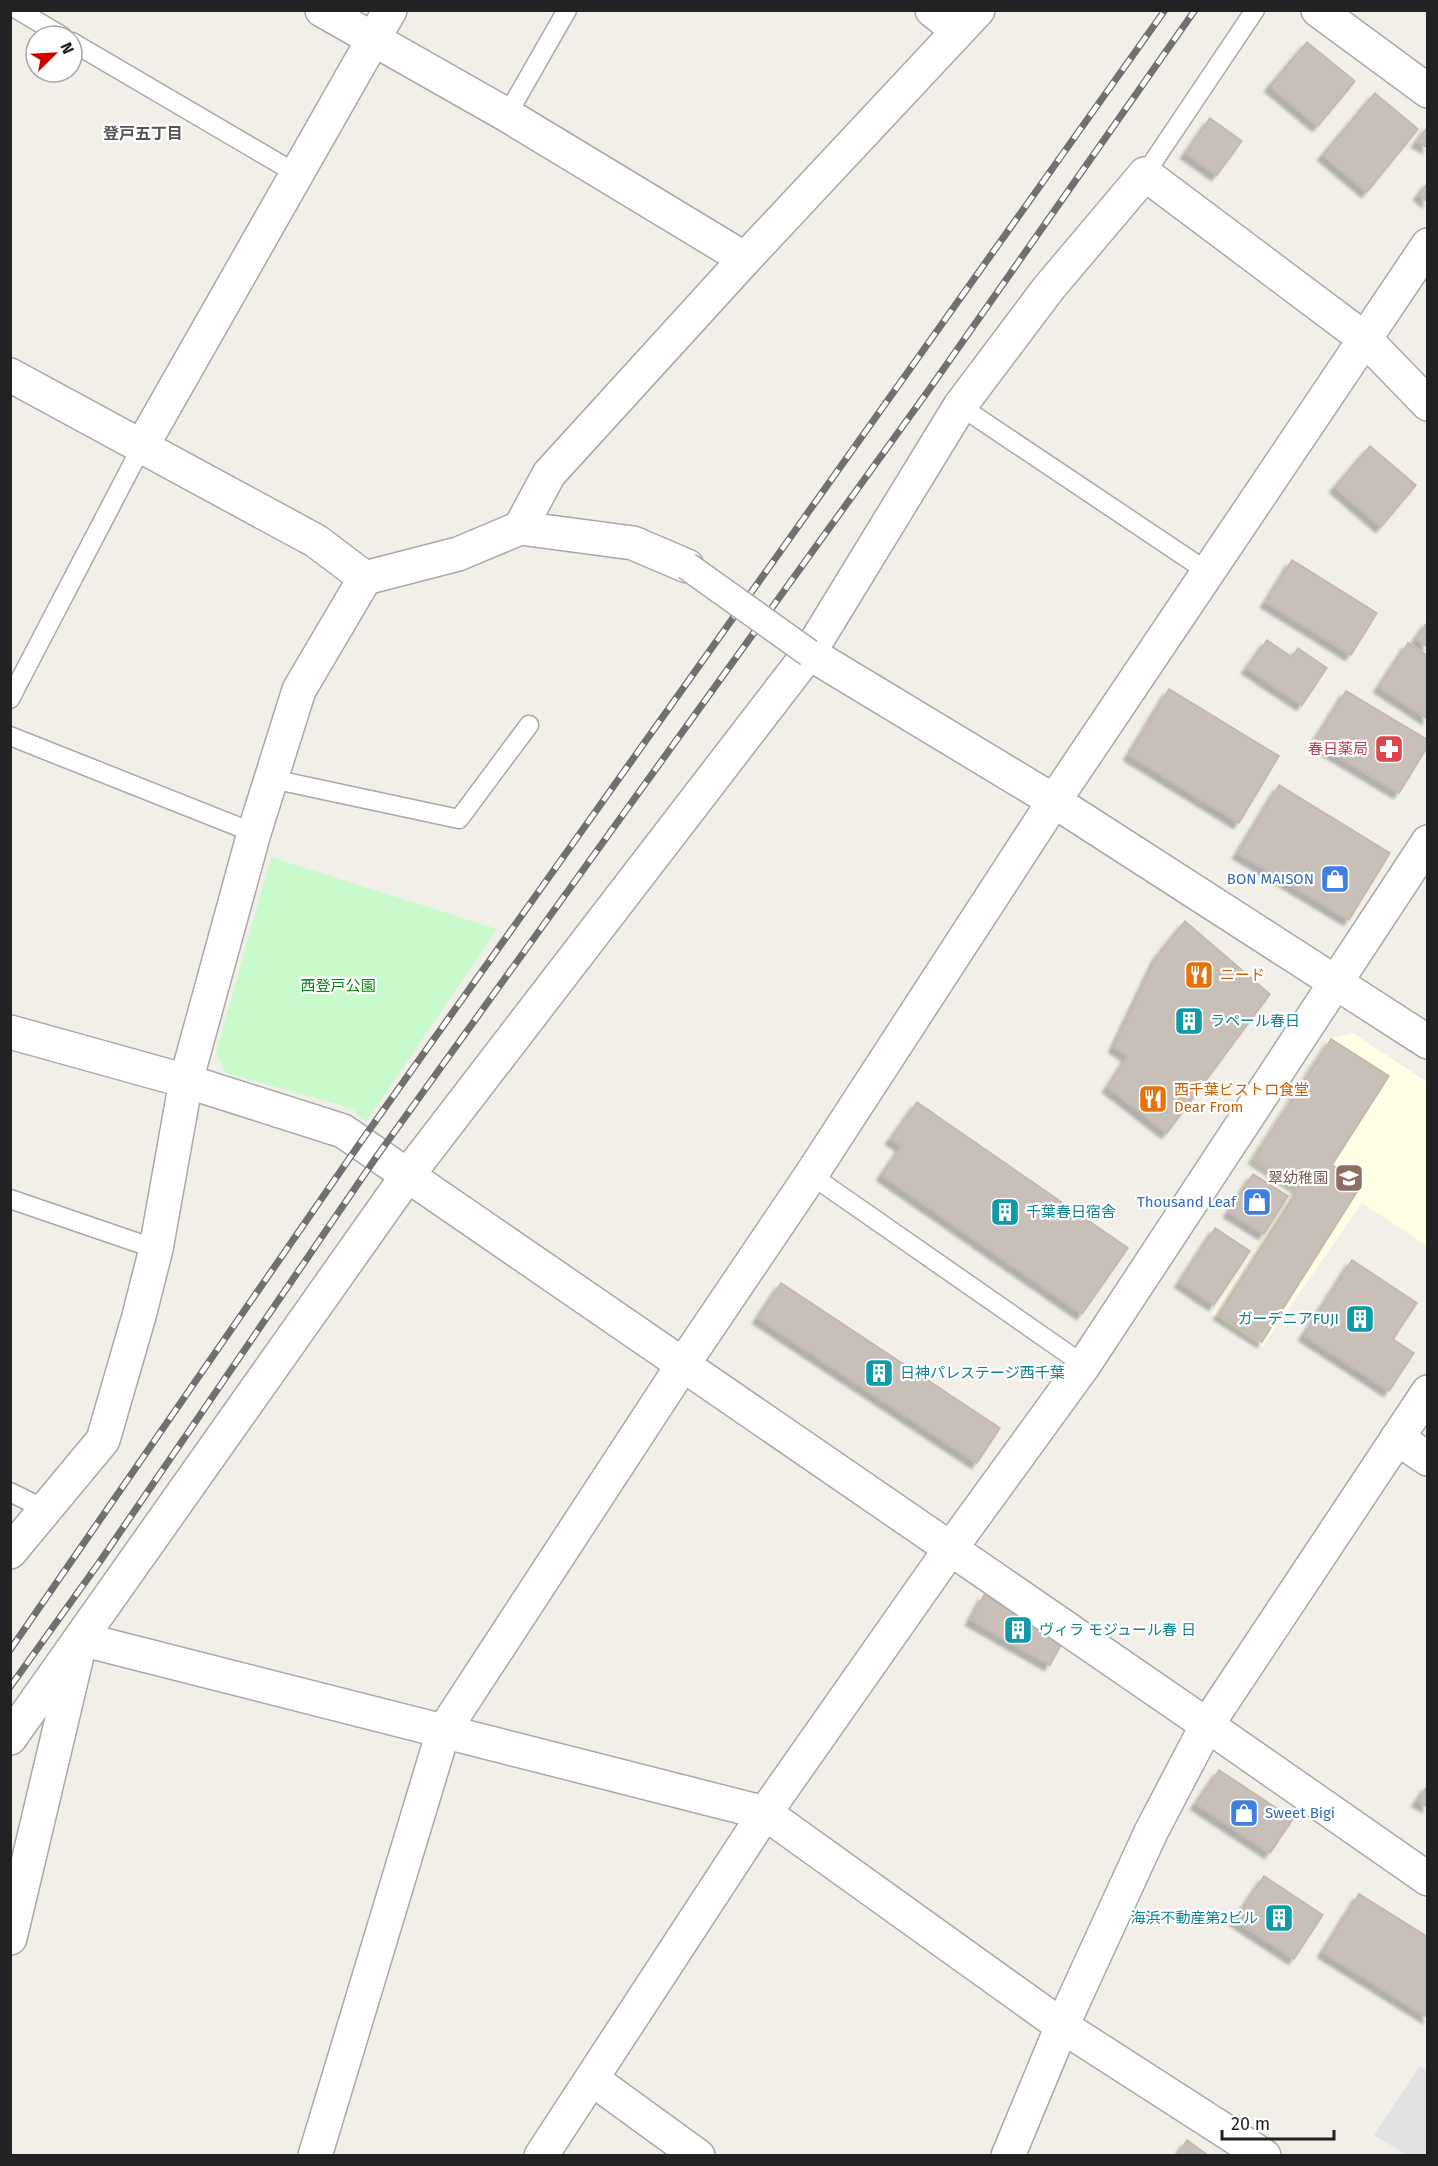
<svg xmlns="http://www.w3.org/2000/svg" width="1438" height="2166" viewBox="0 0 1438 2166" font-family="'Fira Sans','Noto Sans JP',sans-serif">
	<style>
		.education { fill: #ffffe5 }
		.park { fill: #c8facc }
		.parking { fill: #e2e2e2 }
		.building { fill: #c7bfb8; stroke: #c4b6ab; stroke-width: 1.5; filter: url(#shadow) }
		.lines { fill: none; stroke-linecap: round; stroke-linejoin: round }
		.service-casing { stroke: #a9a9a9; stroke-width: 21 }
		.minor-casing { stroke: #a9a9a9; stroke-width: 36 }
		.tertiary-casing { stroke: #a9a9a9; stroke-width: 36 }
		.service { stroke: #fff; stroke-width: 18 }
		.minor { stroke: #fff; stroke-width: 33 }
		.tertiary { stroke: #fff; stroke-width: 33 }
		.rail-casing { stroke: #707070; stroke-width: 7 }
		.rail { stroke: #fff; stroke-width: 4.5; stroke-dasharray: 14; stroke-linecap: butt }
		.pedestrian-bridge-casing { stroke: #a9a9a9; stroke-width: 30; stroke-linecap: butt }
		.pedestrian-bridge { stroke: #fff; stroke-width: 27 }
		.labels { text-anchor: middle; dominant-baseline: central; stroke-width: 4.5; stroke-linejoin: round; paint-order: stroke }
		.health-label { font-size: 15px; fill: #be3a42; stroke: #fff; text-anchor: end }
		.shop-label { font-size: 15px; fill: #366cbe; stroke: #fff; text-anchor: end }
		.food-label { font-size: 15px; fill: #c56008; stroke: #fff; text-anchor: start }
		.park-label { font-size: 15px; fill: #0c8416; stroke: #fff }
		.culture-label { font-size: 15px; fill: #0d838f; stroke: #fff; text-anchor: start }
		.education-label { font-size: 15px; fill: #785e54; stroke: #fff; text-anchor: end }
		.neighbourhood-label { font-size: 16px; font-weight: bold; fill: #555; stroke: #fff }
	</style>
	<defs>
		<filter id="shadow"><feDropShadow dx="-5.5" dy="5.5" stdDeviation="1.5" flood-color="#0004"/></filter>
	</defs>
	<rect width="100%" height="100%" fill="#f2efe9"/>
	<polygon class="education" points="1353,1033 1427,1082 1427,1246 1362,1203 1262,1347 1212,1314 1293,1193 1249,1162 1329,1039"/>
	<polygon class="park" points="271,857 497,929 366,1122 357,1115 354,1109 226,1073 216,1053"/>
	<polygon class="parking" points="1420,2066 1427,2071 1427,2155 1407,2155 1374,2135"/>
	<g class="building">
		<polygon points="1307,42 1355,81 1318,126 1270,86"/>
		<polygon points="1375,93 1418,129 1367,192 1323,155"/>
		<polygon points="1210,118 1242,141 1217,175 1186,153"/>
		<polygon points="1428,126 1428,148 1417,142"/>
		<polygon points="1428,182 1428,202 1419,195"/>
		<polygon points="1370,446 1416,485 1381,527 1335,487"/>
		<polygon points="1292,560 1377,613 1351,655 1266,602"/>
		<polygon points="1428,621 1428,647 1416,639"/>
		<polygon points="1267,640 1292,657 1298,648 1327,668 1302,705 1247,668"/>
		<polygon points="1408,643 1428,656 1428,719 1379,687"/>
		<polygon points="1169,689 1279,756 1239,823 1129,755"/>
		<polygon points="1346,691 1428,740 1428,746 1399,793 1314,742"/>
		<polygon points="1279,785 1390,853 1349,920 1238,853"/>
		<polygon points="1185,921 1270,994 1167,1133 1108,1087 1128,1056 1114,1047 1158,955"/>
		<polygon points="1331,1039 1389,1076 1332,1165 1362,1184 1262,1342 1219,1314 1299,1188 1254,1158"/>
		<polygon points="917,1102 1128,1248 1082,1314 882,1175 902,1146 891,1139"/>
		<polygon points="1253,1174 1288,1196 1264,1234 1229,1212"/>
		<polygon points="1215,1228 1250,1251 1214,1305 1180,1282"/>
		<polygon points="1352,1260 1417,1303 1393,1339 1414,1353 1389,1391 1304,1335"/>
		<polygon points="781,1283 1000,1428 977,1463 758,1318"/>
		<polygon points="984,1595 1064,1640 1050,1665 971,1620"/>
		<polygon points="1219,1770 1293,1819 1270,1853 1196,1804"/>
		<polygon points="1428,1785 1428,1807 1417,1801"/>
		<polygon points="1264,1876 1323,1915 1294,1959 1235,1920"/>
		<polygon points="1359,1894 1428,1937 1428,2018 1323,1952"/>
		<polygon points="1187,2140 1209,2156 1177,2156"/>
	</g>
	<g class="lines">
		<g class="service-casing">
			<g id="service">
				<polyline points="18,10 62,36"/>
				<polyline points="72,42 297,174"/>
				<polyline points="507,115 567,10"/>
				<polyline points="1145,174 1255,10"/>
				<polyline points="960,406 1208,572"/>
				<polyline points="10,699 142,446"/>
				<polyline points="10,736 254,833"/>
				<polyline points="272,779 459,819 529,725"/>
				<polyline points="811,1175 1084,1365"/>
				<polyline points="10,1199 156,1249"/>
				<polyline points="10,1492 44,1509"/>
			</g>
		</g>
		<g class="minor-casing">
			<g id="minor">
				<polyline points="322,10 507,115 745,259"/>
				<polyline points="932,10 958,31"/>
				<polyline points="1318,10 1428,91"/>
				<polyline points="10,375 316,541 365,578 458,554 520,528 633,543 687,566"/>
				<polyline points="142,446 390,10"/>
				<polyline points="520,528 549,474 745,259 978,10"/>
				<polyline points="809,653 1054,801 1428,1042"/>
				<polyline points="10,1032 186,1081 343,1131 1207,1725 1428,1879"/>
				<polyline points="1397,1438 1428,1459"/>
				<polyline points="10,1552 103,1440 139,1316 156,1249 186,1081 254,833 299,690 365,578"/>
				<polyline points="10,1738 407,1176 809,653 960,406 1048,289 1145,174 1365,339 1428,404"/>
				<polyline points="10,1938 81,1639 765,1813 1062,2026 1264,2156"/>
				<polyline points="592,2079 698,2156"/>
				<polyline points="315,2156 443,1732 682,1366 811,1175 1054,801 1428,245"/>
				<polyline points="1008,2156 1062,2026 1151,1832 1207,1725 1428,1392"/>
			</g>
		</g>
		<g class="tertiary-casing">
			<polyline id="tertiary" points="541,2156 765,1813 951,1548 1084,1365 1428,842"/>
		</g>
		<use href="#service" class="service"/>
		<use href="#minor" class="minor"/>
		<use href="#tertiary" class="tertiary"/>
		<g class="rail-casing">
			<g id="rail">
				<polyline points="10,1650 360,1143 1165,10"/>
				<polyline points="10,1687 101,1560 377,1156 928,391 1195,10"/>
			</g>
		</g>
		<use href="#rail" class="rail"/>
		<g class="pedestrian-bridge-casing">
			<polyline id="pedestrian-bridge" points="687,566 809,653"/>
		</g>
		<use href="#pedestrian-bridge" class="pedestrian-bridge"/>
	</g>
	<defs>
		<g id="pharmacy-square" transform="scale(1.5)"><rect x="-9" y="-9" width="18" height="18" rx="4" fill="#e0444e" stroke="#fff"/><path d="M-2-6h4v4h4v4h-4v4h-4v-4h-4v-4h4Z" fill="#fff"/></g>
		<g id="shop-square" transform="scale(1.5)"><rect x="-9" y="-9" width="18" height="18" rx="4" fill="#3f7fe0" stroke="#fff"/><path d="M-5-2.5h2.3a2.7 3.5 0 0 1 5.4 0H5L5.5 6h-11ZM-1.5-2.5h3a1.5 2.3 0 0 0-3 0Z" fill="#fff"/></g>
		<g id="restaurant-square" transform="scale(1.5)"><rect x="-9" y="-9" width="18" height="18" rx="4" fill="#e8710a" stroke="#fff"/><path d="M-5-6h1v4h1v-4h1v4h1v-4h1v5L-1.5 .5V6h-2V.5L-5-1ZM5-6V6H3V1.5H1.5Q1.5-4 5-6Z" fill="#fff"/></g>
		<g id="building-square" transform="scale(1.5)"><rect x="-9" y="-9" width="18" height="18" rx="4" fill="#0f9aa8" stroke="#fff"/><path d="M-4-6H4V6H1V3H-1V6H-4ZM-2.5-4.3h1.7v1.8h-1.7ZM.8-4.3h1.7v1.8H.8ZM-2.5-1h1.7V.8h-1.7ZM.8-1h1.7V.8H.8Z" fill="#fff"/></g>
		<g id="school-square" transform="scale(1.5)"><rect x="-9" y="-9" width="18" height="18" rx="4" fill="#8d6e63" stroke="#fff"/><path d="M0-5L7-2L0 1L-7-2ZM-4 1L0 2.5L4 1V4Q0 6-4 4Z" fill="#fff"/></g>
	</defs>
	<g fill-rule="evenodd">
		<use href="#pharmacy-square" x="1389" y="749"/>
		<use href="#shop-square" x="1335" y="879"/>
		<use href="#restaurant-square" x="1199" y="975"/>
		<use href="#building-square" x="1189" y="1021"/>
		<use href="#restaurant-square" x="1153" y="1099"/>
		<use href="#school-square" x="1349" y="1178"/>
		<use href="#shop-square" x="1257" y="1202"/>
		<use href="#building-square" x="1005" y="1212"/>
		<use href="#building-square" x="1360" y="1319"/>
		<use href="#building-square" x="879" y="1373"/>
		<use href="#building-square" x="1018" y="1630"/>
		<use href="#shop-square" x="1244" y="1813"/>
		<use href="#building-square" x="1279" y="1918"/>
	</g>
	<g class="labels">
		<g class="health-label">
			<text x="1368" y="749">春日薬局</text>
		</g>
		<g class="shop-label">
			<text x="1314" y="879">BON MAISON</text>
			<text x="1236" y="1202">Thousand Leaf</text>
			<text x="1265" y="1813" text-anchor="start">Sweet Bigi</text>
		</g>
		<g class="food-label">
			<text x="1220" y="975">ニード</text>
			<text x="1174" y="1090">西千葉ビストロ食堂<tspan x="1174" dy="17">Dear From</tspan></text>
		</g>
		<g class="park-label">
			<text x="338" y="986">西登戸公園</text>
		</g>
		<g class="culture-label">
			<text x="1210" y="1021">ラペール春日</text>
			<text x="1026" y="1212">千葉春日宿舎</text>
			<text x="1339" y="1319" text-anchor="end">ガーデニアFUJI</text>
			<text x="900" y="1373">日神パレステージ西千葉</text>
			<text x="1039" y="1630">ヴィラ モジュール春 日</text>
			<text x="1258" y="1918" text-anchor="end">海浜不動産第2ビル</text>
		</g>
		<g class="education-label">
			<text x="1328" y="1178">翠幼稚園</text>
		</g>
		<g class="neighbourhood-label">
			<text x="143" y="133">登戸五丁目</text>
		</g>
	</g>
	<rect width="1438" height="2166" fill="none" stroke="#222222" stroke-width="24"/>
	<g transform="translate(54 54) rotate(66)"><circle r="28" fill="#ffffff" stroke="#a7a7a7" stroke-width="1.5"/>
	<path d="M0-4.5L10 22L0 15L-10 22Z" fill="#d40000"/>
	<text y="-9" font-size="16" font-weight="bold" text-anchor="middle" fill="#222222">N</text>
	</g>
	<path d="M1222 2130v9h112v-9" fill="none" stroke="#222222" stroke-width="3"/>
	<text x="1231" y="2130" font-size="18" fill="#222222" stroke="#ffffff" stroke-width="4.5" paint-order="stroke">20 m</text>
</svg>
